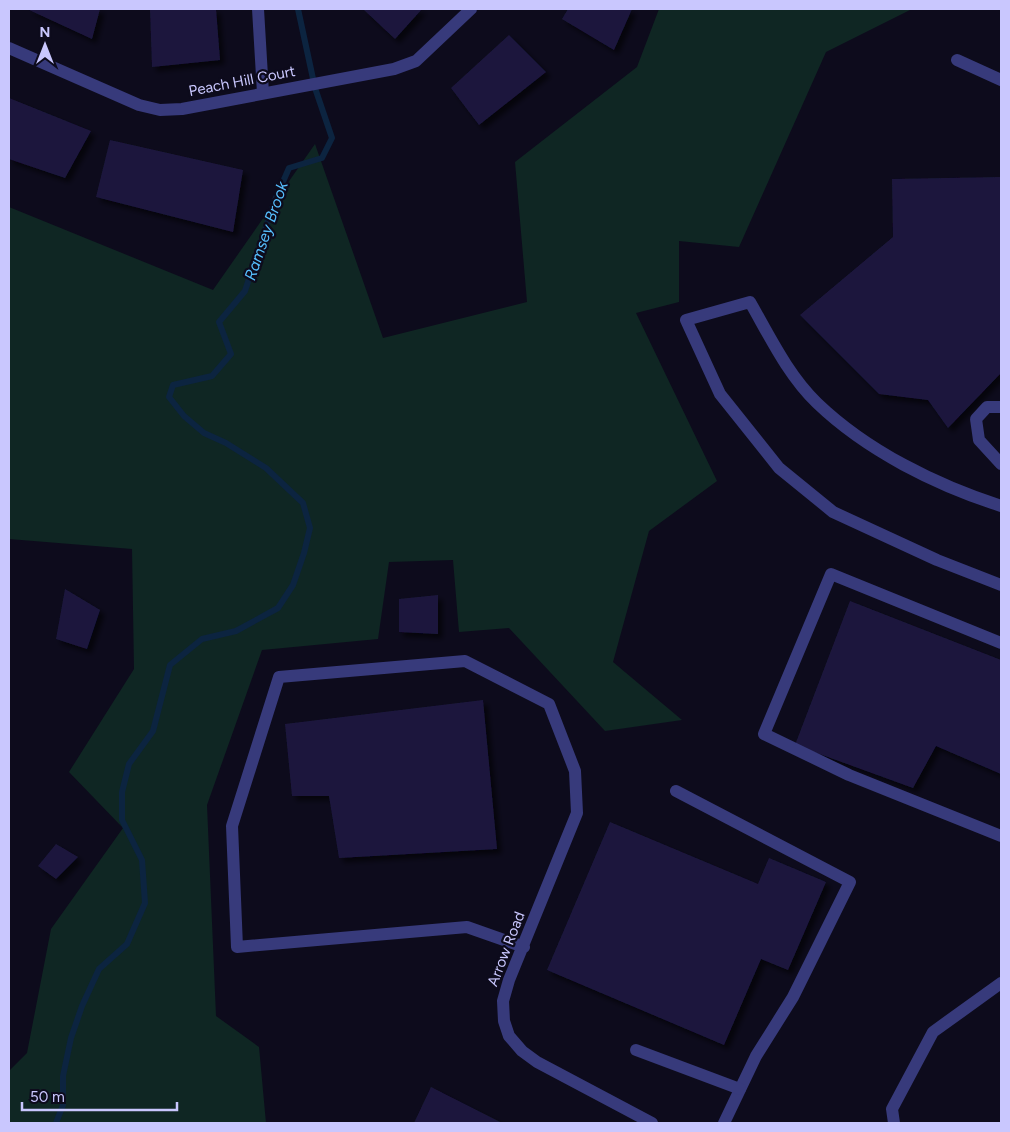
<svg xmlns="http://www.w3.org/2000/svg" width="1010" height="1132" viewBox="0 0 1010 1132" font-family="Figtree,sans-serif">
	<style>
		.green { fill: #0f2623 }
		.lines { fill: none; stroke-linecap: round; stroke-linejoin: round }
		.stream { stroke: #0c2440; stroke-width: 6 }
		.building { fill: #1c183d; filter: url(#shadow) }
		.lane { stroke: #373a7b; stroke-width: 12 }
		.street { stroke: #373a7b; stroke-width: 12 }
		.labels { text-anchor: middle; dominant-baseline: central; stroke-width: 4.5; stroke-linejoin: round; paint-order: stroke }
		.street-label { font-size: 15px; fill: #c9c7fe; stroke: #0d0b1c }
		.water-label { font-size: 16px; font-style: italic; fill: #56befd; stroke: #0d0b1c }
	</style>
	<defs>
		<filter id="shadow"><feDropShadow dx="4.5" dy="4.5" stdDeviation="2.5" flood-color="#0009"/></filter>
	</defs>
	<rect width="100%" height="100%" fill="#0d0b1c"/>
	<polygon class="green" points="659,9 912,9 826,52 739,247 679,241 679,302 636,313 717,481 649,531 613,662 682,720 605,731 509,628 459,632 453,560 389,562 378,639 262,650 207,805 216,1016 259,1047 266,1123 9,1123 9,1071 27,1053 51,929 123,828 69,772 134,669 132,549 9,539 9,207 213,290 315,144 383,338 527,302 515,162 637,67"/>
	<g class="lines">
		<polyline class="stream" points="56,1123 63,1105 63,1076 71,1038 82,1006 99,969 127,944 145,903 142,860 122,820 122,792 129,764 153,731 170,665 202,639 236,631 278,608 293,585 304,553 310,528 303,503 266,468 226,443 204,433 184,416 169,397 173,385 212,376 231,354 219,322 245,291 275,200 289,168 322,158 332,138 315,88 298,9"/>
	</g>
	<g class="building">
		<polygon points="27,9 100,9 92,39"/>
		<polygon points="150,9 216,9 220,60 152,67"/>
		<polygon points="363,9 422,9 395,39"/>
		<polygon points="568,9 632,9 614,50 562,19"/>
		<polygon points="509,35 546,72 479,125 451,88"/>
		<polygon points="9,98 91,131 65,178 9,159"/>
		<polygon points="110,140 243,170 233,232 96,197"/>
		<polygon points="1001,177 1001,373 948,428 928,400 879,394 800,315 893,237 892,179"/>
		<polygon points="65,589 100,610 87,649 56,639"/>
		<polygon points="438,595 438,634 399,632 399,599"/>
		<polygon points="850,601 1001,660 1001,774 936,746 913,788 795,745"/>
		<polygon points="483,700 497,849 339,858 329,796 292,796 285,724"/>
		<polygon points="610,822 758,884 769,858 826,882 788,970 761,959 724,1045 547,970"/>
		<polygon points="56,844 78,857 56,879 38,866"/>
		<polygon points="431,1087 502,1123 414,1123"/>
	</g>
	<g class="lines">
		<g class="lane">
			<polyline points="957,60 1001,80"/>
			<polyline points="1001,407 987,407 976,419 979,440 1001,464"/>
			<path d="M1001,506C936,485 867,451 817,403C788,375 770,337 750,302L686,320L720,394L779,468L833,512L937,560L1001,585"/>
			<polyline points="1001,643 831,574 764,734 849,775 1001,836"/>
			<polyline points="676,791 850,882 793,997 756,1056 724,1123"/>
			<polyline points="524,947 467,927 237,947 232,826 279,677 465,661 549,704 575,771 577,813 509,980 503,1001 504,1021 509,1036 522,1051 537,1062 652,1123"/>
			<polyline points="636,1050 740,1089"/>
			<polyline points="894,1123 892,1109 933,1032 1001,983"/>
		</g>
		<g class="street">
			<polyline points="258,9 263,93"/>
			<polyline points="9,48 139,105 160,110 182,109 394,69 416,61 471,9"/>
		</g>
	</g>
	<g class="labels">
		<g class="street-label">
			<text transform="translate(242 81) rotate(-11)">Peach Hill Court</text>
			<text transform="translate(506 949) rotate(-69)">Arrow Road</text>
		</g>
		<g class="water-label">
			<text transform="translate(266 231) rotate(-71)">Ramsey Brook</text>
		</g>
	</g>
	<rect width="1010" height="1132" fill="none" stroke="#c9c7fe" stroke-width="20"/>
	<g transform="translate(45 45)" stroke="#0d0b1c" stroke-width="4" paint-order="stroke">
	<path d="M0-4L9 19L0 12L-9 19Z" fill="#c9c7fe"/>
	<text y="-8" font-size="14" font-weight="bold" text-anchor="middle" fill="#c9c7fe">N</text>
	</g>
	<path d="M22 1102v8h155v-8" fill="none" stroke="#c9c7fe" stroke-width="2.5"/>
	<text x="30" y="1102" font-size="15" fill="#c9c7fe" stroke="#0d0b1c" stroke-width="4" paint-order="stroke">50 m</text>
</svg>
